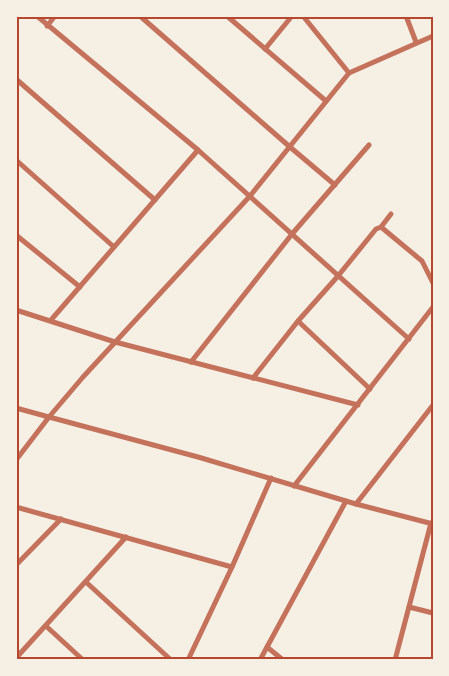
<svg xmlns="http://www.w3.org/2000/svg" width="449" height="676" viewBox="0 0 449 676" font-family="'IBM Plex Sans',sans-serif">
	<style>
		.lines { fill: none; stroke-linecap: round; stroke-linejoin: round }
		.minor { stroke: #c5725c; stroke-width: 5 }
		.neatline { fill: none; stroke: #b5482f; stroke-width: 2 }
	</style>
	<rect width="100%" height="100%" fill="#f6efe4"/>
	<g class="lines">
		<g class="minor">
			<polyline points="37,16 198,150 409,339"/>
			<polyline points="140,16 290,147 335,185"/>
			<polyline points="227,16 326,101"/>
			<polyline points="303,16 349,73"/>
			<polyline points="406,16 416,42"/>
			<polyline points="47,26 55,16"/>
			<polyline points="265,49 292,16"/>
			<polyline points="16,79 155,200"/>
			<polyline points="16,160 114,247"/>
			<polyline points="381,227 391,214"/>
			<polyline points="16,235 80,287"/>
			<polyline points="16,310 115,342 358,405"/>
			<polyline points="51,320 198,150"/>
			<polyline points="298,321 370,389"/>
			<polyline points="191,362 292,234 369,145"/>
			<polyline points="253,378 298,321 338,276 376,229 381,227 422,261 433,283"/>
			<polyline points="16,408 49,417 198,457 356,504 433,524"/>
			<polyline points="16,460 49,417 83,377 250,196 349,73 433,36"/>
			<polyline points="294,486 433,307"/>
			<polyline points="356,504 433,405"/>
			<polyline points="16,507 232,567 271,478"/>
			<polyline points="16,565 61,519"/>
			<polyline points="86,582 171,660"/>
			<polyline points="409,607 433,613"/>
			<polyline points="46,626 83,660"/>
			<polyline points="267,647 283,660"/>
			<polyline points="16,658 126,537"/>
			<polyline points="188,660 232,567"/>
			<polyline points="260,660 346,501"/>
			<polyline points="395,660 431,523"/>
		</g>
	</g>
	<rect width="449" height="676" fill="none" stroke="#f6efe4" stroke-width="35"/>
	<rect x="18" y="18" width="414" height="640" class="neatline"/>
</svg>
